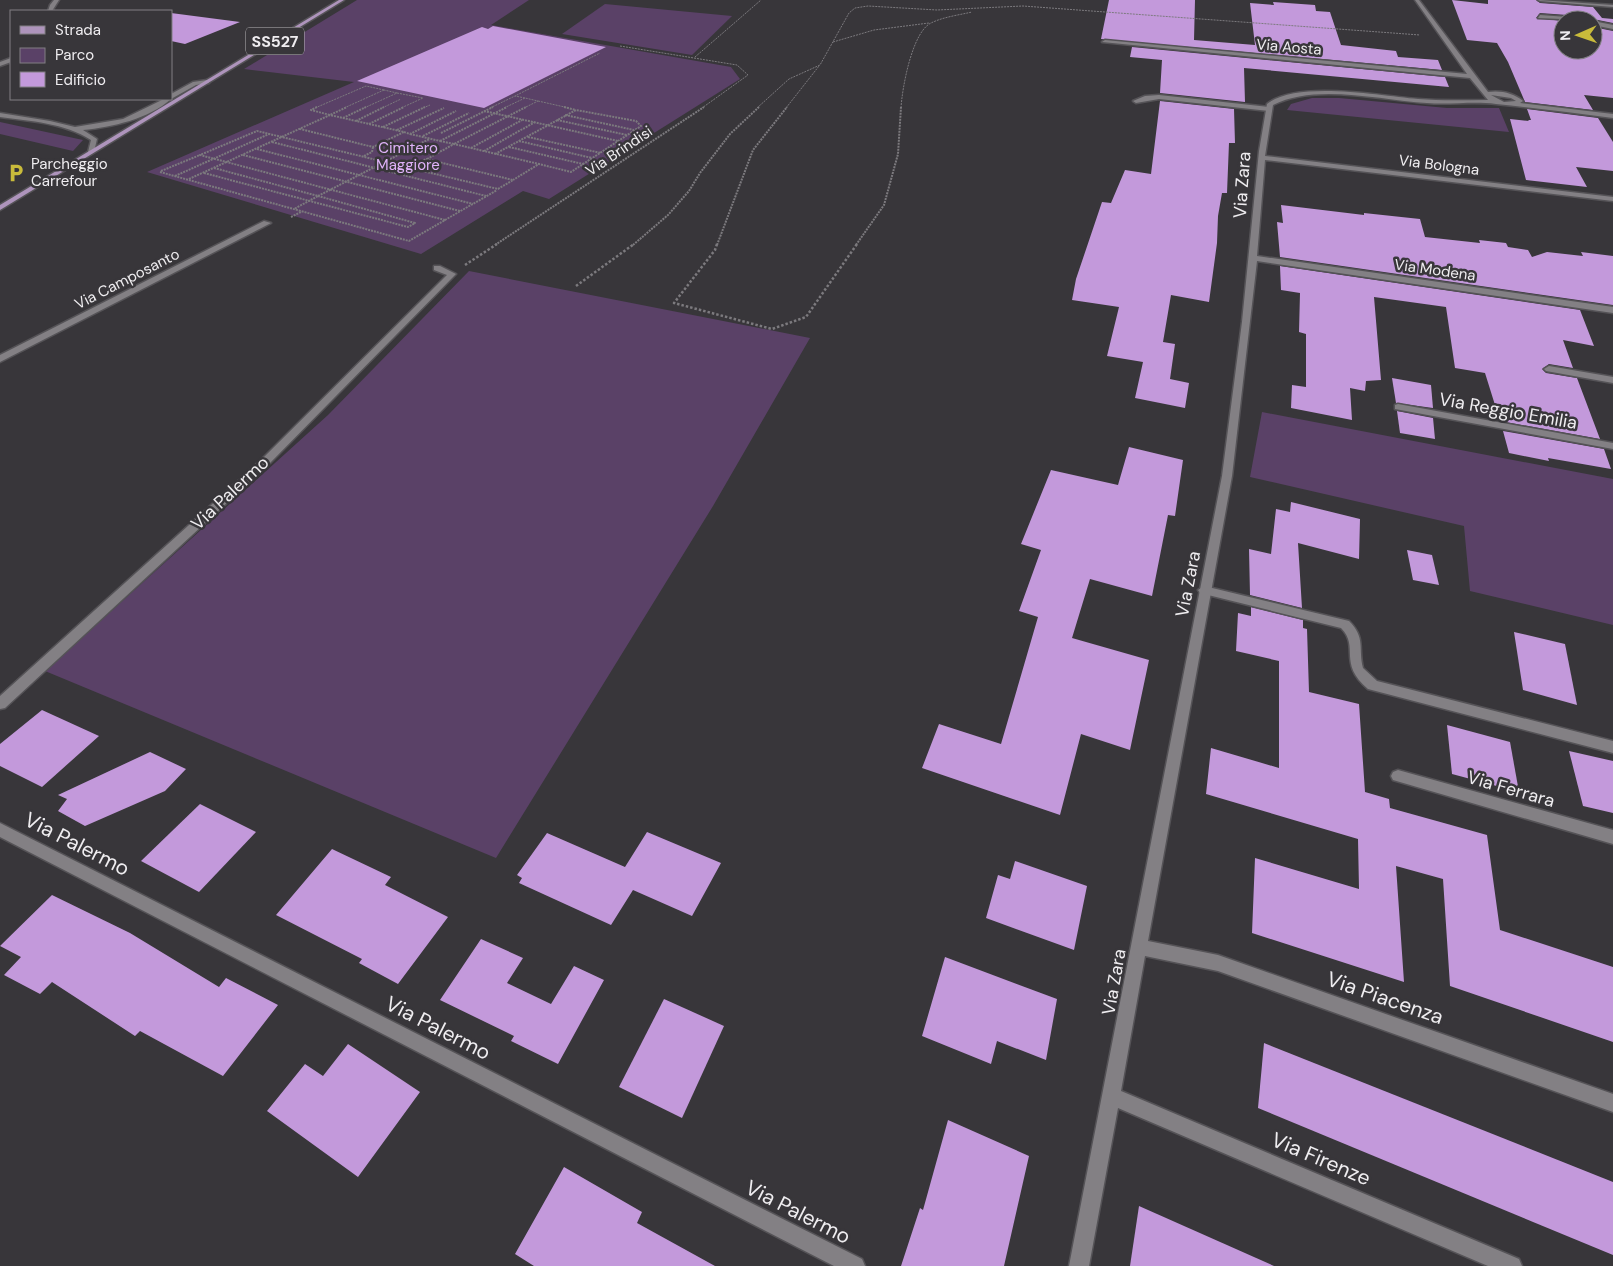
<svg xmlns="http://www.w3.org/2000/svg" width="1613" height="1266" viewBox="0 0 1613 1266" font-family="'DM Sans',sans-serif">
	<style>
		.green { fill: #5a4167 }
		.building { fill: #c399db }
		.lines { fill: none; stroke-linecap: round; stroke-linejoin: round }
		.lane-casing { stroke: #555357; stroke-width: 3 }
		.street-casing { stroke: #555357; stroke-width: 3 }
		.primary-casing { stroke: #555357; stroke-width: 3 }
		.path-far2 { stroke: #7c7a7e; stroke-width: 1; stroke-dasharray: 2 1; stroke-linecap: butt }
		.path-far1 { stroke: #7c7a7e; stroke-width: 2; stroke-dasharray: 2 1; stroke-linecap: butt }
		.path { stroke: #7c7a7e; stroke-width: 2.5; stroke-dasharray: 2.5 2; stroke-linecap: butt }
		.lane { fill: #838084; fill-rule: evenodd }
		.street { fill: #838084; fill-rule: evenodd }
		.primary { fill: #ae94bc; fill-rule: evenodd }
		.labels { text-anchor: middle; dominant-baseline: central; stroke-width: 5; stroke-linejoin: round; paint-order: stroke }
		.far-street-label { font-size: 15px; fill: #efedf0; stroke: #38363a }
		.far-park-label { font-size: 15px; fill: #dfb2f9; stroke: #38363a }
		.far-poi-label { font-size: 15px; fill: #efedf0; stroke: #38363a; text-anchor: start }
		.shield { fill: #38363a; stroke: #b8b6b9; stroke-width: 1 }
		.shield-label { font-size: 16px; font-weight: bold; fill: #efedf0 }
		.street-label { font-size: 18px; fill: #efedf0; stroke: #38363a }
		.near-street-label { font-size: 21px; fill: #efedf0; stroke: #38363a }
	</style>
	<rect width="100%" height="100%" fill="#38363a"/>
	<g class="green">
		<polygon points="357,0 529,0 491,25 731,67 740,79 549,199 523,191 421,254 147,172 354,82 244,69"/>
		<polygon points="605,4 732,16 692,55 562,34"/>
		<polygon points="1312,98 1339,98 1447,108 1499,108 1509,132 1287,110 1291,104"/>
		<polygon points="0,122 83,140 73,151 0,134"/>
		<polygon points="469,271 810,338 713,506 496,858 45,671 328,415"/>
		<polygon points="1262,412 1613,479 1613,625 1470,591 1464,526 1250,477"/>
	</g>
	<g class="building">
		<polygon points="1109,0 1195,0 1194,40 1255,45 1250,3 1274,5 1273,2 1315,5 1316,11 1330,12 1341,45 1396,51 1398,57 1438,60 1442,70 1101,39"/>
		<polygon points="1452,0 1488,4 1488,0 1536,0 1540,3 1593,7 1602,18 1613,19 1613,23 1593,19 1586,20 1581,16 1540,13 1536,18 1563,21 1563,50 1593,50 1593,27 1613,31 1613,98 1584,95 1593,110 1525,102 1508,62 1497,43 1467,40"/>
		<polygon points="171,13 240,22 185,44 171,41"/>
		<polygon points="493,26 606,47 484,108 357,81 482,27 488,29"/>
		<polygon points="1132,47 1445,77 1449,87 1244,68 1245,102 1160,93 1162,60 1130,57"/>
		<polygon points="1160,101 1234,109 1235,143 1229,143 1227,193 1222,193 1218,216 1217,243 1209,302 1171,295 1163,342 1175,344 1170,379 1189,383 1185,408 1135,398 1143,362 1107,356 1119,307 1072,300 1076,279 1102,202 1111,203 1125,170 1151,174"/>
		<polygon points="1527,109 1598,118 1613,142 1613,171 1576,167 1587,187 1526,180 1510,119 1529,121 1528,120 1531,120"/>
		<polygon points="1281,205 1364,215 1364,213 1420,219 1425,237 1480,243 1479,240 1506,243 1508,247 1528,250 1532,257 1547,252 1583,256 1581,252 1613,256 1613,305 1280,257 1277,222 1283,223"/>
		<polygon points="1280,266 1580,310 1594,346 1563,340 1573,368 1549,364 1542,369 1546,373 1577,378 1600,439 1500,421 1485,373 1455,368 1446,307 1374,297 1381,380 1366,381 1365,391 1350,388 1352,420 1291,408 1292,385 1306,387 1306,334 1299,332 1300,293 1281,290"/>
		<polygon points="1392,378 1431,385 1433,408 1396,403"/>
		<polygon points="1397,411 1433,418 1435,439 1400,433"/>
		<polygon points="1503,431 1604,449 1611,469 1548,458 1549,461 1509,453"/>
		<polygon points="1129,447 1183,460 1175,516 1168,515 1152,596 1090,579 1072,638 1149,660 1130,750 1081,734 1060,815 922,768 939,724 1001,744 1038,617 1019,611 1041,550 1021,544 1051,470 1118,485"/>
		<polygon points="1291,502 1360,519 1359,559 1298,543 1302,608 1250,595 1249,549 1271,554 1276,509 1290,512"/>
		<polygon points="1407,550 1432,555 1439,585 1413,580"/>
		<polygon points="1251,607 1303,620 1303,628 1307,629 1309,692 1359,704 1365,792 1389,799 1390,808 1487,835 1500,930 1613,967 1613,1042 1450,986 1443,879 1396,866 1404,982 1252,933 1255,858 1359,889 1358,839 1206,794 1211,748 1279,768 1279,661 1236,651 1238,613 1251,616"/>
		<polygon points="1514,632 1565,644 1577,705 1523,690"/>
		<polygon points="42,710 99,736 42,787 0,766 0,744"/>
		<polygon points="1447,725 1510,742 1519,792 1452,774"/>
		<polygon points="1569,751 1613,761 1613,813 1583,806"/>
		<polygon points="150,752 186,769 165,791 85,826 58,811 67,799 58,795"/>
		<polygon points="200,804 256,832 199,892 141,861"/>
		<polygon points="647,832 721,863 692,916 633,890 611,925 519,883 522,878 517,875 547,833 625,867"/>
		<polygon points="332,849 391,877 385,885 448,917 398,984 359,963 362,959 276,915"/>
		<polygon points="1015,861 1087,886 1074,950 986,918 998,875 1010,879"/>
		<polygon points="52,895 130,933 219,987 226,978 278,1005 223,1076 140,1031 135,1036 52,982 40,994 4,975 21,957 0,946"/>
		<polygon points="481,939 523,958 507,983 551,1004 574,966 604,980 558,1064 511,1041 514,1036 440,1000"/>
		<polygon points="945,957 1057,999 1046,1060 997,1041 991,1064 922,1036"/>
		<polygon points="664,999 724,1026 682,1118 619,1087"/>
		<polygon points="1264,1043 1613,1182 1613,1255 1258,1108"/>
		<polygon points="348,1044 420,1092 358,1177 267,1111 305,1064 323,1076"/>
		<polygon points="948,1120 1029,1156 1004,1266 901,1266 920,1208 923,1210"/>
		<polygon points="564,1167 642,1212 637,1223 715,1266 534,1266 515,1254"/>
		<polygon points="1139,1206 1274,1266 1130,1266"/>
	</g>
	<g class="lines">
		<g class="lane-casing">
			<g id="lane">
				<polygon points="1538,0 1613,5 1613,7 1540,1"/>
				<polygon points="1540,15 1581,18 1584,20 1538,18"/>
				<polygon points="1593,21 1613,25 1613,29 1593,25"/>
				<polygon points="1159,95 1269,107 1272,109 1269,111 1159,99 1136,103 1133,101 1145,96"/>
				<path d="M1204,586L1349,621C1366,638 1358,648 1363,668L1377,681L1613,741V753L1368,689C1337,663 1360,647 1341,628L1200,593L1198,590Z"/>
			</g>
		</g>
		<g class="street-casing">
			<g id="street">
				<polygon points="54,0 59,0 52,11 48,11 50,5"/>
				<path d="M1415,0H1419L1488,92C1500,90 1514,93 1523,101L1520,103L1613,114V118C1574,113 1535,108 1496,104C1473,101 1450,105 1427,103C1381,100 1315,83 1273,105L1265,156L1613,197V201L1265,160L1257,256L1613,307V313L1257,261L1232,476L1148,941L1218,955L1613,1094V1112L1218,971L1145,956L1121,1091L1519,1259L1522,1266H1488L1118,1108L1089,1266H1069L1222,476L1242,322L1259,151L1267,104C1297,80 1381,96 1418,99C1442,101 1464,100 1488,100L1470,78L1102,42L1105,40L1467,74ZM1491,95L1511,98L1516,101L1504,102Z"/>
				<polygon points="11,58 11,62 0,66 0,62"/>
				<polygon points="207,80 209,83 196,85 171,99 171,94 193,82"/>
				<path d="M164,99H171C149,119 112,127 83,130L97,139L94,152L91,154L88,152L91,140C65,123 30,121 0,117V113L50,121L75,127L123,119Z"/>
				<polygon points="264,221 271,223 0,362 0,355"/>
				<polygon points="434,266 440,266 456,274 270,463 5,708 0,709 0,696 262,459 447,275 434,270"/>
				<polygon points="1549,366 1613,377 1613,383 1546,371 1544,369"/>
				<polygon points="1398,404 1613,443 1613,449 1395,409 1395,405"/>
				<polygon points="1398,770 1613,830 1613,844 1393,780 1391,776 1393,772"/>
				<polygon points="0,823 862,1259 865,1266 834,1266 0,837"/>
			</g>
		</g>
		<g class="primary-casing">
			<polygon id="primary" points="339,0 344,0 0,210 0,205"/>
		</g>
		<g class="path-far2">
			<polyline points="833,42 874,30 929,23"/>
			<polyline points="620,46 737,65 748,75 702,108"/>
			<polyline points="695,57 761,0"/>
			<polyline points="397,93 423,98 401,108"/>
			<polyline points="525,98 515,96 600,53"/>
			<polyline points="538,101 569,108"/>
			<polyline points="315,108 366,86 384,90"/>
			<polyline points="344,108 384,90"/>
			<polyline points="364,108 397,93 384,90"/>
			<polyline points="382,108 401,99"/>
			<polyline points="423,108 430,105"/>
			<polyline points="490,108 515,96"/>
			<polyline points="504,108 525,98 538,101 524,108"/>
			<polyline points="757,108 789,79 820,65 849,13 855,8 868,6 937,10 1023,6 1420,35"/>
			<polyline points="786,108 819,66"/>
			<path d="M901,108C902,89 912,32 931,23C943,17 959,15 972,12"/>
		</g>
		<g class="path-far1">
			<polyline points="317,107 311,110 330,115 347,107"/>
			<polyline points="564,107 576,110"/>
			<polyline points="484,111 618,141"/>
			<polyline points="565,115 634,130"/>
			<polyline points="343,118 366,107"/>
			<polyline points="557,120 627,135"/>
			<polyline points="356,121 384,107"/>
			<polyline points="369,124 404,107"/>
			<polyline points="383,127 425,107"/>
			<polyline points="397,130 444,108"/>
			<polyline points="404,132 410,134 456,111"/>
			<polyline points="441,133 493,107"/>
			<polyline points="410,134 440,141"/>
			<polyline points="423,136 469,113"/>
			<polyline points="528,137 601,153"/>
			<polyline points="440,141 454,144 526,107"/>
			<polyline points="440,141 507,107"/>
			<polyline points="519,141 592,158"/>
			<polyline points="272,142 486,196"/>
			<polyline points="419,144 430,139"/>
			<polyline points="509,147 583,164"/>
			<polyline points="471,148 522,120"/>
			<polyline points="257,149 473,204"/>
			<polyline points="484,151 535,122"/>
			<polyline points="495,154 576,110 636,121 641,126 571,172 539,164"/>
			<polyline points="243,155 460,211"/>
			<polyline points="364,156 372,152 373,147"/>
			<polygon points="426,159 513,180 498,189 410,168"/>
			<polyline points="427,159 454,144 539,164 513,180"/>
			<polyline points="214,168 318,196 294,209"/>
			<polyline points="161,171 200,155"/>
			<polyline points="160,172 409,241 445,220 200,155 257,131 410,168"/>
			<polyline points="204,173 408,227 415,223 318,196"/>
			<polyline points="175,176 269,134"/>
			<polyline points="189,179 330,115 404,132 373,147 300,129"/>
			<polyline points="318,196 406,151"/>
			<polyline points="291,217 301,212"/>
			<polyline points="445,220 497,190"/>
			<polyline points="495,245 704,107"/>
			<polyline points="633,245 668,215 689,191 700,173 730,134 759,107"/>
			<polyline points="717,245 753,150 787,107"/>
			<polyline points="856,245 884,205 898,154 901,107"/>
		</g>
		<g class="path">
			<polyline points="717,244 715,250 674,303 772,329 806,317 857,244"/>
			<polyline points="465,265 497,244"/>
			<polyline points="576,286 634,244"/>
		</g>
		<use href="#lane" class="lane"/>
		<use href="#street" class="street"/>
		<use href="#primary" class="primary"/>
	</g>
	<defs>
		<g id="parking-bare" transform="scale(1.5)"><path d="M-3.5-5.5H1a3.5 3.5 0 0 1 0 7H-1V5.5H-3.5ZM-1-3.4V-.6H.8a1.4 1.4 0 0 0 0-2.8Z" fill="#c9bb3b" stroke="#38363a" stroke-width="2.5" paint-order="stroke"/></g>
	</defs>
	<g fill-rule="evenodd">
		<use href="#parking-bare" x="16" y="173"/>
	</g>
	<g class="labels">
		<g class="far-street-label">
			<text transform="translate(1289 47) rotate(5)">Via Aosta</text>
			<text transform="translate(619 151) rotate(-34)">Via Brindisi</text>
			<text transform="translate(1439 165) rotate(7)">Via Bologna</text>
			<text transform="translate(1435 270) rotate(8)">Via Modena</text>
			<text transform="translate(127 279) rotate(-27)">Via Camposanto</text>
		</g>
		<g class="far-park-label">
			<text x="408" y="148">Cimitero<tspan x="408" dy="17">Maggiore</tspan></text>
		</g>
		<g class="far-poi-label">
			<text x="31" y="164">Parcheggio<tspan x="31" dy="17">Carrefour</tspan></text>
		</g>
		<rect class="shield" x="246" y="27.5" width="58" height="27" rx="4"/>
		<g class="shield-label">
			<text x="275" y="41">SS527</text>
		</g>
		<g class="street-label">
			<text transform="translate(1242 185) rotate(-86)">Via Zara</text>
			<text transform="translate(1508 411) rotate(10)">Via Reggio Emilia</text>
			<text transform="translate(230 493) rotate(-43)">Via Palermo</text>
			<text transform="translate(1188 584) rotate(-79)">Via Zara</text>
			<text transform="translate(1511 789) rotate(16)">Via Ferrara</text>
			<text transform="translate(1114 982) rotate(-80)">Via Zara</text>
		</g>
		<g class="near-street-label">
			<text transform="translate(77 844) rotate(27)">Via Palermo</text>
			<text transform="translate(1385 998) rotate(19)">Via Piacenza</text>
			<text transform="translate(438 1028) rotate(27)">Via Palermo</text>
			<text transform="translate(1321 1159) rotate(23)">Via Firenze</text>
			<text transform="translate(798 1212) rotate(27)">Via Palermo</text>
		</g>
	</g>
	<rect x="10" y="10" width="162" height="90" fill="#38363a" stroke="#817f83"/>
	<rect x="20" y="26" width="25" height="8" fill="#ae94bc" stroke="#817f83"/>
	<text x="55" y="35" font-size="15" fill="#efedf0">Strada</text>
	<rect x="20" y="48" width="25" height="15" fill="#5a4167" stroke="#817f83"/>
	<text x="55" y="60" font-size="15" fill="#efedf0">Parco</text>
	<rect x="20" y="72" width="25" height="15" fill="#c399db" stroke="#817f83"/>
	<text x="55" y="85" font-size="15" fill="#efedf0">Edificio</text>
	<g transform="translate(1578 35) rotate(268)"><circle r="24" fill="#38363a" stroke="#817f83"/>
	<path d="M0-4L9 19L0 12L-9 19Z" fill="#c9bb3b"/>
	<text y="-8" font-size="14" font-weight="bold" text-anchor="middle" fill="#efedf0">N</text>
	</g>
</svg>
